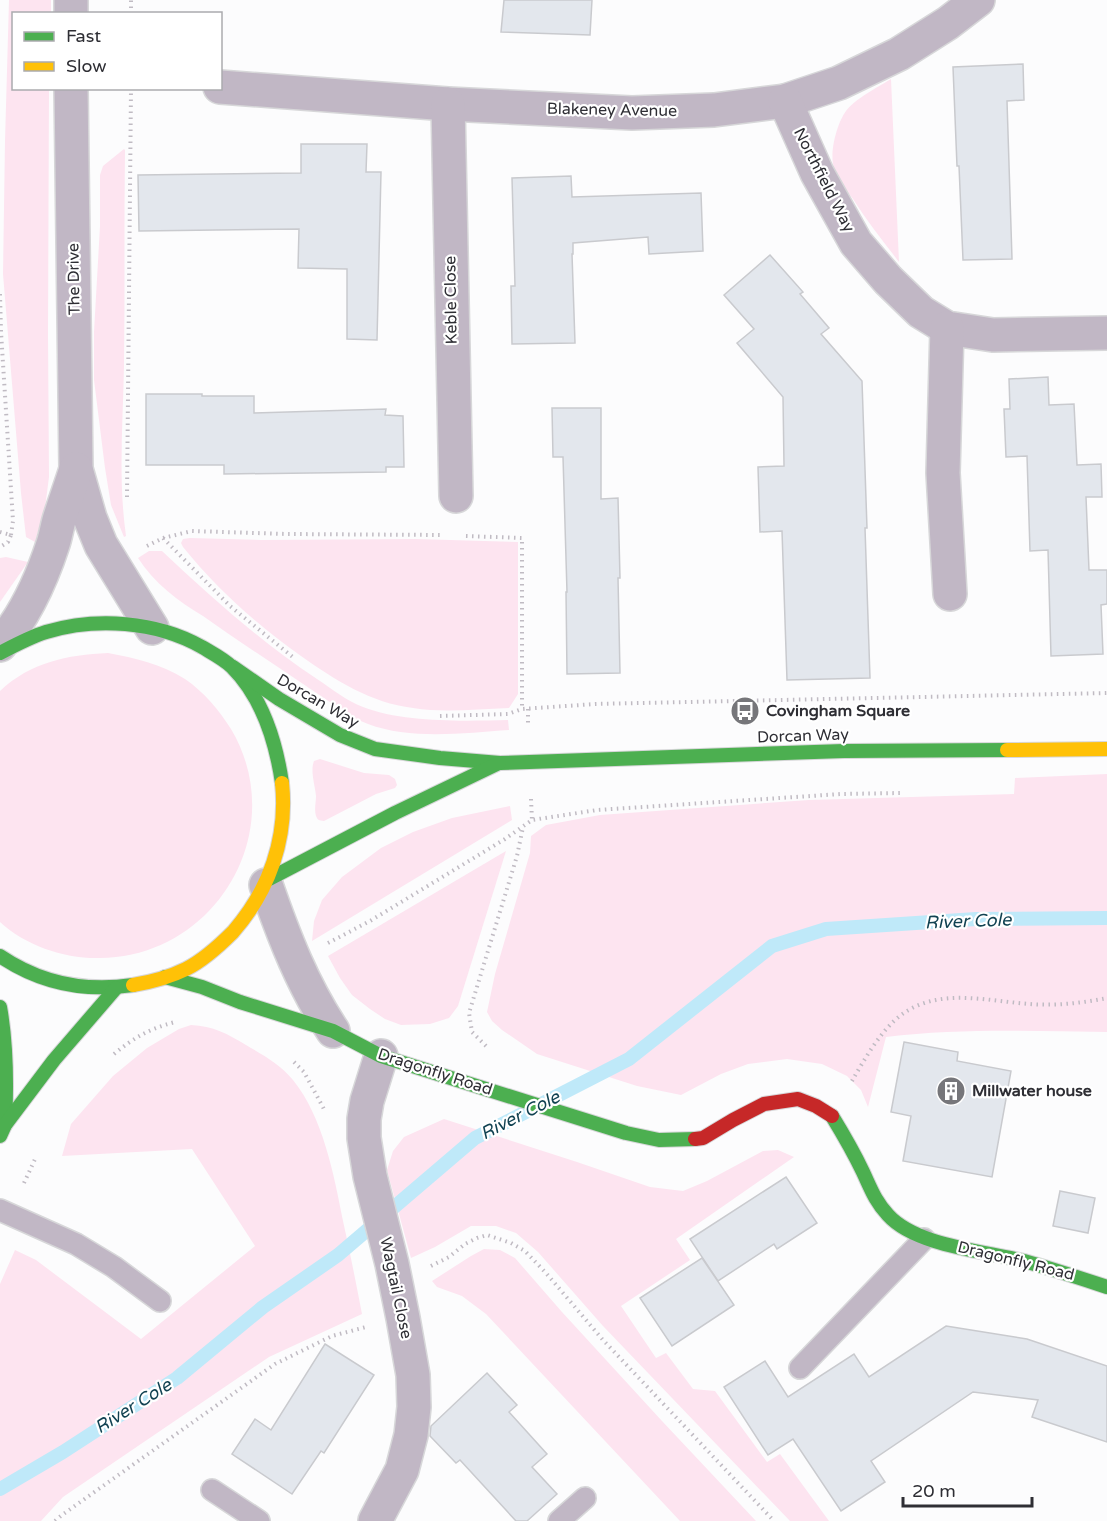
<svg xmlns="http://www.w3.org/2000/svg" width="1107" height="1521" viewBox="0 0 1107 1521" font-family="'Varela Round',sans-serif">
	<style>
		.green { fill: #fde4f0 }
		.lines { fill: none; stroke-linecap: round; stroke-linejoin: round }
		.stream { stroke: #bfe9f9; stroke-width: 14 }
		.building { fill: #e3e7ed; stroke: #c9cace; stroke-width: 1.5 }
		.lane-casing { stroke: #d7d7d9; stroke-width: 24 }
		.street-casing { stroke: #d7d7d9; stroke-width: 36 }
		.fast-casing { stroke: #d7d7d9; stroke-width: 16 }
		.slow-casing { stroke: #d7d7d9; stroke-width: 16 }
		.jam-casing { stroke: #d7d7d9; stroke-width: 16 }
		.path { stroke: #c0bbc3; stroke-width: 4; stroke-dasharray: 1.5 4.5; stroke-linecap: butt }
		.lane { stroke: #c1b7c5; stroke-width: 21 }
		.street { stroke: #c1b7c5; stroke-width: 33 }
		.fast { stroke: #4caf50; stroke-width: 14 }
		.slow { stroke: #ffc107; stroke-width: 14 }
		.jam { stroke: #c62828; stroke-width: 14 }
		.labels { text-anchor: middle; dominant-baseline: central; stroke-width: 4.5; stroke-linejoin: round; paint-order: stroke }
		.street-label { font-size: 16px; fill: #2e2e34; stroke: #fff }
		.poi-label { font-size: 16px; font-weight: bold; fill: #2e2e34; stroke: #fff; text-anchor: start }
		.water-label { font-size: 18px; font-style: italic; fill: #114252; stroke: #fff }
	</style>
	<rect width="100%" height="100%" fill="#fcfcfd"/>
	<g class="green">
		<polygon points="9,0 51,0 51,13 14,14 14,88 49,89 48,334 49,477 45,508 35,542 26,537 21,493 3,274 5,141"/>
		<path d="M891,79L899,262C883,241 867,221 853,199C846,190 838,179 834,168C829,153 837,123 846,111C855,99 878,87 891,79Z"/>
		<path d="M124,149L125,150C124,222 125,294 124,366C123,422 118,480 126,536L124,537L111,505L105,468L94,380V332L100,226V175L103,166Z"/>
		<path d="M190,538L261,540L416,539L518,542V694L509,708C477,709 444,713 413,708C371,703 335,680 301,656C257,625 217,589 183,547L181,543L183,539Z"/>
		<path d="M149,551H162C211,597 261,642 317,679C332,689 347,701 363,707C404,723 464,721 508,720L509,730C465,733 410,740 368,724C347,716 328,700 309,688C274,664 238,641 203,616C178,601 154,583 138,558Z"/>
		<polygon points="6,557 28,562 0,602 0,558"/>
		<path d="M108,653C135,658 161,664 185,679C204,692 219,710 231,729C291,830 216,957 100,958C65,959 26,946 0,922V691C31,662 67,655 108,653Z"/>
		<path d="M320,759L364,773L389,775L395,779L397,785L395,788L376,794L324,821C319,820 318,821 316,816C314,810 316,802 316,796C315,785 310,771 314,761Z"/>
		<path d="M1107,774V1032C1033,1031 959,1028 886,1037L868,1107L861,1090L847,1076L822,1064L787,1059L748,1064L721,1074L681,1095L637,1086L537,1054L502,1030L492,1021L487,1012L495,974L530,853L531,836L546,825L600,815L809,800L1014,794L1015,778Z"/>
		<polygon points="510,806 512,820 312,941 314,921 322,900 342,877 381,848 413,832 452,818"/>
		<polygon points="506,851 458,1006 449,1018 430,1024 401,1025 385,1019 370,1009 352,995 340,978 328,956"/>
		<path d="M191,1025C213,1026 228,1034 246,1045C263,1055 280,1064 293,1080C323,1117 334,1175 343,1221C350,1252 356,1283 362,1314L269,1357L63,1497L41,1521H0V1284L15,1250L36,1260L141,1339L255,1246L192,1149L62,1156L71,1124L113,1076L147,1048L179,1029Z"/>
		<polygon points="444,1119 577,1162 650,1187 683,1191 707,1181 763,1151 778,1150 794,1157 676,1239 690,1260 621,1306 656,1358 666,1353 693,1389 715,1391 767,1462 780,1454 829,1521 790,1521 603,1326 538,1252 516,1233 496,1226 471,1226 435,1247 411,1258 387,1170 393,1151 404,1137"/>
		<polygon points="484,1249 500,1250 515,1258 562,1312 662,1421 756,1521 680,1521 486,1314 462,1296 437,1287 432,1281 471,1256"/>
	</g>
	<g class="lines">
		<polyline class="stream" points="0,1489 63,1452 177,1378 263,1307 338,1255 475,1138 629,1059 772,946 826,929 976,919 1107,918"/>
	</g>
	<g class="building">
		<polygon points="504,0 592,0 590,35 501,32"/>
		<polygon points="1023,64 1024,100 1007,101 1012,259 963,260 959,166 957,166 953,67"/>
		<polygon points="301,144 367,144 366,172 381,172 377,340 347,339 347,269 298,268 299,229 139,231 138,175 301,173"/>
		<polygon points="571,176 572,197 701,193 703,251 649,254 648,237 573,243 573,254 572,254 575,343 512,344 511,286 515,286 512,178"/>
		<polygon points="770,255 803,292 800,294 829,328 821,334 862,381 867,528 865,528 870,678 787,680 782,531 760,532 758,467 784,466 783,397 737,343 754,329 724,295"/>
		<polygon points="1048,377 1049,405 1074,404 1077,465 1101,464 1102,497 1086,497 1089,570 1107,570 1107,604 1101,605 1103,654 1051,656 1048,550 1030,551 1027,456 1006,457 1004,409 1010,409 1009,379"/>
		<polygon points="146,394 202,394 202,396 254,396 254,413 386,409 385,415 403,416 404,467 386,467 386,472 224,474 224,465 146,465"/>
		<polygon points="552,408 601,408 601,499 618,498 620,578 618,578 620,673 567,674 566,592 567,592 563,457 553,457"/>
		<polygon points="904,1042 958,1052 957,1061 1011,1071 992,1177 903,1161 911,1116 891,1112"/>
		<polygon points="786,1177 817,1223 777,1249 774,1244 718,1281 690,1239"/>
		<polygon points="1060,1191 1095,1198 1088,1233 1053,1226"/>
		<polygon points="702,1258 734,1305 672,1346 640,1298"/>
		<polygon points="946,1326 1027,1339 1107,1366 1107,1442 1032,1417 1038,1400 973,1392 871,1461 885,1482 841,1511 793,1439 768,1455 724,1387 765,1361 788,1397 854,1354 869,1377"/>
		<polygon points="325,1344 374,1375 324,1453 321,1451 292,1494 232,1454 255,1419 271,1430"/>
		<polygon points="487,1373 517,1405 509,1412 547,1454 532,1467 557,1494 527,1521 516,1521 460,1460 456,1463 430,1436 431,1426"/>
	</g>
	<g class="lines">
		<g class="lane-casing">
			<g id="lane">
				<polyline points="0,1210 76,1244 114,1267 160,1301"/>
				<polyline points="800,1368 924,1239"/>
				<polyline points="212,1490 259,1521"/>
				<polyline points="559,1521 585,1498"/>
			</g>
		</g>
		<g class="street-casing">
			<g id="street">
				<polyline points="71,0 71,14"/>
				<polyline points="220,87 448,104 632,113 714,110 785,101 839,83 899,54 948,23 978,0"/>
				<polyline points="71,88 76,469 90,518 101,545 152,628"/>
				<polyline points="785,101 817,173 856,243 888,280 921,312 947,328 993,335 1107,333"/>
				<polyline points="448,104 456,496"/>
				<polyline points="947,328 943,473 950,594"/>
				<path d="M0,645C25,616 41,581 53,544C56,535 57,526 60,517C65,501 71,485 76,469"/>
				<path d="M266,885C284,937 303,986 333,1031"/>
				<polyline points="375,1521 402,1470 411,1435 414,1407 413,1375 403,1318 392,1264 370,1176 364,1138 364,1119 367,1101 381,1056"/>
			</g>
		</g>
		<g class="fast-casing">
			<g id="fast">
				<path d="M0,653C15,645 30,637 46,632C96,617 156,621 202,647C212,653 224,659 232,667C263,698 276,742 282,783"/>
				<polyline points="233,667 279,699 340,735 375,749 440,758 500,763 844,751 1007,750"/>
				<polyline points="269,879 395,813 499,763"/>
				<path d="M0,956C40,983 86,992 133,985"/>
				<polyline points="165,977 202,987 240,1002 333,1031 381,1056 626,1133 659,1140 695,1139"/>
				<path d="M0,1007C7,1046 7,1085 5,1125"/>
				<path d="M832,1116C843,1134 854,1153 863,1172C871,1189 875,1201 888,1215C916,1246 984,1251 1024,1261C1052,1269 1080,1278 1107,1287"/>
				<polyline points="0,1136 5,1125 54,1060 116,988"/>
			</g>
		</g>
		<g class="slow-casing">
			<g id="slow">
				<polyline points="1007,750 1107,749"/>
				<path d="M133,985C151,982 170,977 186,969C204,960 219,946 233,932C269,891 288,838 282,783"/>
			</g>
		</g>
		<g class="jam-casing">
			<polyline id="jam" points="695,1139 703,1138 733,1120 764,1104 798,1099 816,1106 832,1116"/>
		</g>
		<g class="path">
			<polyline points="131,14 131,0"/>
			<polyline points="0,294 1,332 13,521 11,535"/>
			<polyline points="127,497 131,88"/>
			<polyline points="0,532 11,535 8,542 0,547"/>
			<polyline points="466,536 522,538 522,709"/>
			<polyline points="163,538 192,531 287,534 444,535"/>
			<polyline points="147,546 163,538 230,606 294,658"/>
			<polyline points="528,709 528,723"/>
			<polyline points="440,716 508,714 522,709 595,704 1107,693"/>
			<polyline points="531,799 532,820"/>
			<polyline points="328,943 370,921 505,839 532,820 597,810 841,794 900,793"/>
			<polyline points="486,1046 472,1032 469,1013 517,856 523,827"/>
			<path d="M114,1054C135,1037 149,1029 175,1022"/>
			<polyline points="294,1062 304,1072 325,1111"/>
			<path d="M852,1081C864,1060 881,1030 901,1015C939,987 986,1001 1030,1004C1056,1006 1082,1003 1107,998"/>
			<polyline points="24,1183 36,1157"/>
			<polyline points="431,1266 449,1257 465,1244 477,1238 487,1235 511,1243 525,1251 546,1273 603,1340 774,1521"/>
			<polyline points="55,1521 62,1515 275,1364 332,1336 366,1327"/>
		</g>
		<use href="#lane" class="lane"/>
		<use href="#street" class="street"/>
		<use href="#fast" class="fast"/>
		<use href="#slow" class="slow"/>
		<use href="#jam" class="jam"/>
	</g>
	<defs>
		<g id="bus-disc" transform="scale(1.5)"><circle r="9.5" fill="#76767a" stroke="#fff"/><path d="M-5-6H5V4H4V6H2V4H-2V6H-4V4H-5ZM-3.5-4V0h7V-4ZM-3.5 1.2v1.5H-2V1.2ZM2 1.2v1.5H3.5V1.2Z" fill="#fff"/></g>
		<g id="building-disc" transform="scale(1.5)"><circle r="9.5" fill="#76767a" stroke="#fff"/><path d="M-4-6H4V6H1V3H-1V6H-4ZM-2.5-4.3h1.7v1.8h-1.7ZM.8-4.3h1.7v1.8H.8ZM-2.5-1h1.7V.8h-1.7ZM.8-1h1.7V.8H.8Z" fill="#fff"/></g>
	</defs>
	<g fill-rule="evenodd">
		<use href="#bus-disc" x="745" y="711"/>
		<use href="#building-disc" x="951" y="1091"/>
	</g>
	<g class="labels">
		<g class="street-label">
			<text transform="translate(612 110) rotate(1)">Blakeney Avenue</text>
			<text transform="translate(824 180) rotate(63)">Northfield Way</text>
			<text transform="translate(74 279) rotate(-91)">The Drive</text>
			<text transform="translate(451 300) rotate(-91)">Keble Close</text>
			<text transform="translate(318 701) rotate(30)">Dorcan Way</text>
			<text transform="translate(803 736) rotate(-2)">Dorcan Way</text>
			<text transform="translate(435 1072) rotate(18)">Dragonfly Road</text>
			<text transform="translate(1016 1261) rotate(14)">Dragonfly Road</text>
			<text transform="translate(396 1288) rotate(78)">Wagtail Close</text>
		</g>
		<g class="poi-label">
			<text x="766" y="711">Covingham Square</text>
			<text x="972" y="1091">Millwater house</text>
		</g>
		<g class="water-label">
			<text transform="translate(968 921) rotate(-2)">River Cole</text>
			<text transform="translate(520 1115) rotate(-27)">River Cole</text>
			<text transform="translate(133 1406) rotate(-32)">River Cole</text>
		</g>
	</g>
	<rect x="12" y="12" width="210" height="78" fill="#ffffff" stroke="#ababae" stroke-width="1.5"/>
	<rect x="24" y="32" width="30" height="9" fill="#4caf50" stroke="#ababae" stroke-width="1.5"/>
	<text x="66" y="42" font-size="18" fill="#2e2e34">Fast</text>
	<rect x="24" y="62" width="30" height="9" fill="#ffc107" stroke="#ababae" stroke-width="1.5"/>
	<text x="66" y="72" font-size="18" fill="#2e2e34">Slow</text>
	<path d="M903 1497v9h129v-9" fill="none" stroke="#2e2e34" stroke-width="3"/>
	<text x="912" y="1497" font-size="18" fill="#2e2e34" stroke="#ffffff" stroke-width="4.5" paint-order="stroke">20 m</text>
</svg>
